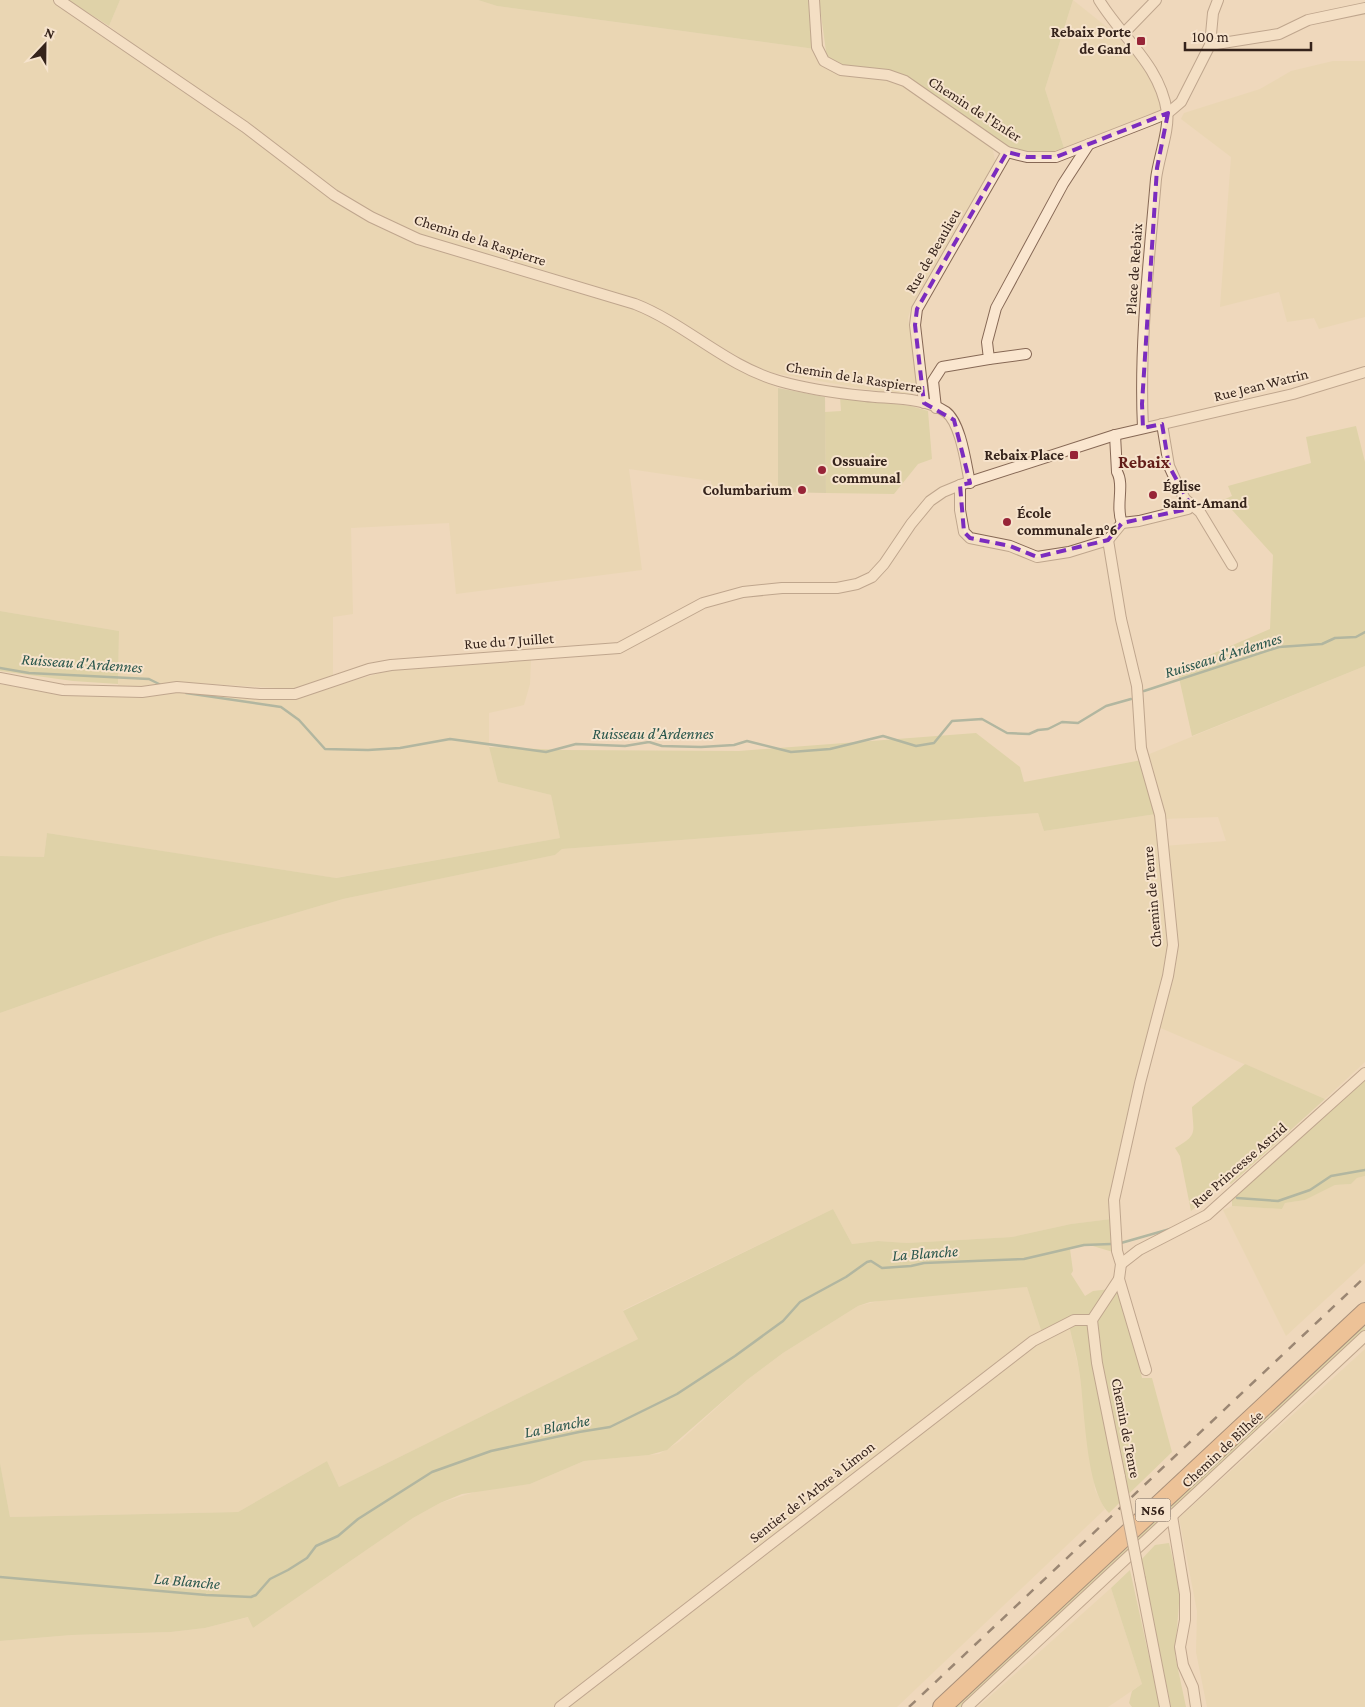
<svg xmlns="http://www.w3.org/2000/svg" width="1365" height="1707" viewBox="0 0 1365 1707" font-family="'Crimson Pro',serif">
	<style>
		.farmland { fill: #e4d2a9 }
		.green { fill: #ccca90 }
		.cemetery { fill: #c1bf90 }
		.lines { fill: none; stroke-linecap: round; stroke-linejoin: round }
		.stream { stroke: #688d7e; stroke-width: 2.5 }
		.minor-casing { stroke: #866855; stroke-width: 12 }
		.trunk-casing { stroke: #54372a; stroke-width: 20 }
		.minor { stroke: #fae6cf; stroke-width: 10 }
		.trunk { stroke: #eba66c; stroke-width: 18 }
		.rail { stroke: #35231b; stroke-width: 2.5; stroke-dasharray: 9 9; stroke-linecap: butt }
		.minor-bridge-casing { stroke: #866855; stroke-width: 12; stroke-linecap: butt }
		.minor-bridge { stroke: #fae6cf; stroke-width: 10 }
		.marked { fill: none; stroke: #7b2cbf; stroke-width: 4; stroke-dasharray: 10 6; stroke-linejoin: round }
		.poi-dot { fill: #972437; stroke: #f6e3cc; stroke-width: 2 }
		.labels { text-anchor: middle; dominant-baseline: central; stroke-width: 4; stroke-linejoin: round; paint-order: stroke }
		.shield { fill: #f6e3cc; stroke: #6f5d50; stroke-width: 1 }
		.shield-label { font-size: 14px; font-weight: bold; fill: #35231b }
		.poi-label { font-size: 15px; font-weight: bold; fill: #35231b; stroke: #f6e3cc; text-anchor: end }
		.street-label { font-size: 15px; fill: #35231b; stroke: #f6e3cc }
		.water-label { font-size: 16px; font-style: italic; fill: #29564c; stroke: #f6e3cc }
		.quarter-label { font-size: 18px; font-weight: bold; fill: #631d19; stroke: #f6e3cc }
	</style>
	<rect width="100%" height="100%" fill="#efd8bc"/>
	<g class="farmland">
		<polygon points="0,0 57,0 134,50 361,217 632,306 698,343 733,366 778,388 778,492 712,493 711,481 629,469 642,570 456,594 449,523 351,528 353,614 333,617 333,677 293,689 197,683 118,692 119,631 0,611"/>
		<polygon points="120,0 478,0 497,6 815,49 823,62 889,79 923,96 992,146 996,165 911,308 908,318 919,385 910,397 762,371 658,310 420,236 335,194 109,26"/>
		<polygon points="1073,0 1113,32 1146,68 1162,108 1144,120 1064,148 1045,89"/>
		<polygon points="1333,61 1365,61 1365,317 1319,329 1314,318 1287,322 1279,292 1220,307 1231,157 1181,119 1184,113 1260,89 1291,71"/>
		<polygon points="531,660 530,684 524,705 489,713 489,747 498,782 551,795 560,838 335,878 47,833 44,857 0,856 0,684 54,693 118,697 195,691 292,698 391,670"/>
		<polygon points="1365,666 1365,1062 1325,1099 1156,1026 1177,953 1177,937 1164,846 1226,841 1218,817 1163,819 1147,755"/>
		<polygon points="1038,813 1044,831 1156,814 1170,950 1111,1219 1071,1224 1012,1237 907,1243 878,1241 852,1244 833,1209 623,1310 638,1339 339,1487 327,1461 238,1512 10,1517 0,1463 0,1013 217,936 343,899 555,855 562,849"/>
		<polygon points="1365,1176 1365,1263 1286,1336 1223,1210 1232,1206 1282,1209 1285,1203 1305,1200 1335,1185 1351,1184 1357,1178"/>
		<polygon points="1027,1287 1042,1333 558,1707 0,1707 0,1641 72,1635 171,1632 205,1628 249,1617 253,1628 413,1518 440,1503 481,1490 530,1484 584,1461 659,1454 679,1442 747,1380 783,1353 858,1306 887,1299"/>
		<polygon points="1069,1325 1079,1370 1095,1490 1105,1509 897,1707 564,1707 1035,1342"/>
		<polygon points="1365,1349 1365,1707 1207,1707 1196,1652 1197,1611 1179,1518"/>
		<polygon points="1111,1588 1142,1684 1108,1707 978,1707"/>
	</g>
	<g class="green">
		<polygon points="68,0 120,0 109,26"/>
		<polygon points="478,0 812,0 815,49 497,6"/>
		<polygon points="819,0 1073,0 1045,89 1064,148 1040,155 1018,153 938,97 907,78 842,68 827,59"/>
		<polygon points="840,397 911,406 928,411 932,459 918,464 894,494 826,493 825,412 841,411"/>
		<polygon points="1356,426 1365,462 1365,666 1192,736 1177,669 1270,629 1273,555 1223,500 1232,496 1228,486 1311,463 1306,437"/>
		<polygon points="0,611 119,631 118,684 73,681 0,671"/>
		<polygon points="976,733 1020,767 1024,782 1142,760 1156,814 1044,831 1038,813 562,849 555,855 343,899 217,936 0,1013 0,856 44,857 47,833 336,878 560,838 551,795 498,782 489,747 564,750 739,751"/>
		<path d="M1245,1064L1325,1099L1231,1184L1229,1183L1208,1193L1204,1200L1191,1211L1180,1156L1175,1148C1199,1135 1193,1132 1192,1107Z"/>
		<polygon points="1365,1078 1365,1176 1357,1178 1351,1184 1335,1185 1305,1200 1285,1203 1282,1209 1232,1206 1232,1200 1238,1193"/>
		<path d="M833,1209L852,1244L878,1241L907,1243L1012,1237L1071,1224L1111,1219L1113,1252L1086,1244L1070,1249L1073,1271L1071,1274L1085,1296L1093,1291L1119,1288L1142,1378H1152L1172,1452L1109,1513C1085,1489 1085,1405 1079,1370C1077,1355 1072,1340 1069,1325L1042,1333L1027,1287L870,1302L858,1306L783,1353L747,1380L667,1450L649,1455L584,1461L530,1484L462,1494L440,1503L413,1518L253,1628L248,1617L205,1628L171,1632L72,1635L0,1641V1463L10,1517L238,1512L327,1461L339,1487L638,1339L623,1311Z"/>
		<polygon points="1365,1323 1365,1332 962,1707 953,1707"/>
		<polygon points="1169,1543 1180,1590 1175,1655 1186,1707 1171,1707 1141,1560 1155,1545"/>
		<polygon points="1130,1570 1160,1707 1132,1707 1129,1703 1132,1691 1142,1684 1111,1588"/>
	</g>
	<polygon class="cemetery" points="778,388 825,397 826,493 778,492"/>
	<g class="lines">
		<g class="stream">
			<polyline points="0,668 29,673 149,679 161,685"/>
			<polyline points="1144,691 1279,647 1322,644 1335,638 1356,637 1365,632"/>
			<polyline points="186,693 281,707 299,720 325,749 368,750 400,748 450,739 546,752 576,744 625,746 649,742 662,746 701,747 734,745 747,741 791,752 830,749 883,736 916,746 934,743 952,721 982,719 1007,733 1029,734 1038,730 1048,729 1062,722 1078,723 1106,706 1131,699"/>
			<polyline points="1237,1198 1278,1201 1310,1190 1331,1176 1365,1170"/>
			<polyline points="1121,1243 1170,1229"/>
			<polyline points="0,1577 206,1595 251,1597 256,1595 270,1579 288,1570 307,1558 316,1546 338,1536 358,1519 432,1472 491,1451 579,1432 610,1427 677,1394 735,1356 783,1321 800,1302 846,1277 867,1262 871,1261 882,1268 911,1266 924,1263 1024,1259 1084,1245 1111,1244"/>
		</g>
		<g class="minor-casing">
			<g id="minor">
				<path d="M59,0L245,127L334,195L371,217L418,239L635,304C686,324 726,366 779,381C807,389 836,393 865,396C890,399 925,397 946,412C961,423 966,465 970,483"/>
				<polyline points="814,0 817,47 824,61 841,70 888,75 905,81 1007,152 1027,157 1056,157 1151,120 1168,113 1181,102 1210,45 1213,13 1218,0"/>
				<path d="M1099,0C1122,38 1160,65 1167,112C1170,128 1158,160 1156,179C1149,261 1139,345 1143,428"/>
				<polyline points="1125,32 1156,0"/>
				<polyline points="1210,45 1279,34 1308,20 1365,8"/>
				<polyline points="989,359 1026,354"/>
				<polyline points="924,403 915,325 917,309 1007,152"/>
				<polyline points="936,408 933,381 942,367 989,359 987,342 996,308 1063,184 1089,144"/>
				<polyline points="1162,424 1169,466 1179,488 1185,499 1200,512 1232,565"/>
				<path d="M1115,435L1117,472C1125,485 1115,506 1122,523"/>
				<polyline points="960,485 960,510 964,532 970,538 1010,546 1037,557 1069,552 1108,540 1122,523"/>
				<polyline points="1122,523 1139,521 1188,509 1190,504"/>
				<polyline points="1108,540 1121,619 1137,686 1141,748 1160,815 1173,945 1168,976 1140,1083 1114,1200 1117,1251 1121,1264 1119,1279 1146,1370"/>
				<polyline points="0,678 63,690 142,692 177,687 260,694 295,694 369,669 391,665 619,648 703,603 743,592 782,588 837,588 857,584 872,577 884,564 911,524 930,501 943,492 960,485 1115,435 1293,394 1365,372"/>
				<polyline points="1121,1264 1139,1250 1207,1215 1365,1073"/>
				<polyline points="1119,1279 1092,1320 1097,1363 1120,1477"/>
				<polyline points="1172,1516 1185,1594 1185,1620 1180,1647 1183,1665 1193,1687 1196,1707"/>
				<polyline points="1140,1579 1165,1707"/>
				<polyline points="560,1707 1033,1341 1074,1320 1092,1320"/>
				<polyline points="967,1707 1365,1336"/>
			</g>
		</g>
		<g class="trunk-casing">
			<polyline id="trunk" points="942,1707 1365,1312"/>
		</g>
		<use href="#minor" class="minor"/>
		<use href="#trunk" class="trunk"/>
		<polyline class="rail" points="909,1707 1365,1277"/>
		<g class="minor-bridge-casing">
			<polyline id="minor-bridge" points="1120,1477 1140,1579"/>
		</g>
		<use href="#minor-bridge" class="minor-bridge"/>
	</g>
	<path d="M0 0H1365V1707H0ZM1168,113L1157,168L1142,404L1143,428L1162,424L1169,466L1190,504L1188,509L1122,523L1108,540L1037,557L1010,546L970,538L964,532L960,485L970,483L954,420L924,403L915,325L917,309L1007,152L1027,157H1056Z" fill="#efd8bc" fill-opacity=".55" fill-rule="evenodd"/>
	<path class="marked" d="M1168,113L1157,168L1142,404L1143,428L1162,424L1169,466L1190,504L1188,509L1122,523L1108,540L1037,557L1010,546L970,538L964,532L960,485L970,483L954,420L924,403L915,325L917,309L1007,152L1027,157H1056Z"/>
	<g class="poi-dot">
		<rect x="1136" y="36" width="10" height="10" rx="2.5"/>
		<rect x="1069" y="450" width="10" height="10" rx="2.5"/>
		<circle cx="822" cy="470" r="5"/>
		<circle cx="802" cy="490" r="5"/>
		<circle cx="1153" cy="495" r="5"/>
		<circle cx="1007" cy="522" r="5"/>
	</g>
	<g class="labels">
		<rect class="shield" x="1135.5" y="1498.5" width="35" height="23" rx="4"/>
		<g class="shield-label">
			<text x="1153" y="1510">N56</text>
		</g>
		<g class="poi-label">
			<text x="1131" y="32">Rebaix Porte<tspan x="1131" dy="17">de Gand</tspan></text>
			<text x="1064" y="455">Rebaix Place</text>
			<text x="832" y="461" text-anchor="start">Ossuaire<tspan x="832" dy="17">communal</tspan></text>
			<text x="1163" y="486" text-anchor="start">Église<tspan x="1163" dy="17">Saint-Amand</tspan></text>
			<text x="792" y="490">Columbarium</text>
			<text x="1017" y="513" text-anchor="start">École<tspan x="1017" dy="17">communale n°6</tspan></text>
		</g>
		<g class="street-label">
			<text transform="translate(975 109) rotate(33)">Chemin de l'Enfer</text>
			<text transform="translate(480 240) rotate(18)">Chemin de la Raspierre</text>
			<text transform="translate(933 251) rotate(-60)">Rue de Beaulieu</text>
			<text transform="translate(1134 269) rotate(-86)">Place de Rebaix</text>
			<text transform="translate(854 377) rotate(9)">Chemin de la Raspierre</text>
			<text transform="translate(1261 385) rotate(-14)">Rue Jean Watrin</text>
			<text transform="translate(509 641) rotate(-4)">Rue du 7 Juillet</text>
			<text transform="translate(1152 897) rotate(-95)">Chemin de Tenre</text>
			<text transform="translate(1239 1165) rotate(-41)">Rue Princesse Astrid</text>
			<text transform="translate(1126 1428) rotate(79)">Chemin de Tenre</text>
			<text transform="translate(1222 1449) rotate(-43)">Chemin de Bilhée</text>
			<text transform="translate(812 1492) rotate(-38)">Sentier de l'Arbre à Limon</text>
		</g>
		<g class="water-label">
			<text transform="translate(1223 655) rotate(-17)">Ruisseau d'Ardennes</text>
			<text transform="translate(82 663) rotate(4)">Ruisseau d'Ardennes</text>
			<text x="653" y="733">Ruisseau d'Ardennes</text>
			<text transform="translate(925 1253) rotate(-4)">La Blanche</text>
			<text transform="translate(557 1426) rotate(-11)">La Blanche</text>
			<text transform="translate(187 1581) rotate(5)">La Blanche</text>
		</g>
		<g class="quarter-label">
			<text x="1144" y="462">Rebaix</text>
		</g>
	</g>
	<g transform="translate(45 45) rotate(22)" stroke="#f6e3cc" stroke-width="4" paint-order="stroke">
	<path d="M0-4L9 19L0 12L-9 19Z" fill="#35231b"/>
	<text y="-8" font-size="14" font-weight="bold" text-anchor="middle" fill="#35231b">N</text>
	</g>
	<path d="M1185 42v8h126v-8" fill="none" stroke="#35231b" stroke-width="2.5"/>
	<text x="1192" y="42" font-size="15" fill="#35231b" stroke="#f6e3cc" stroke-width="4" paint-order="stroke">100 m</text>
</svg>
